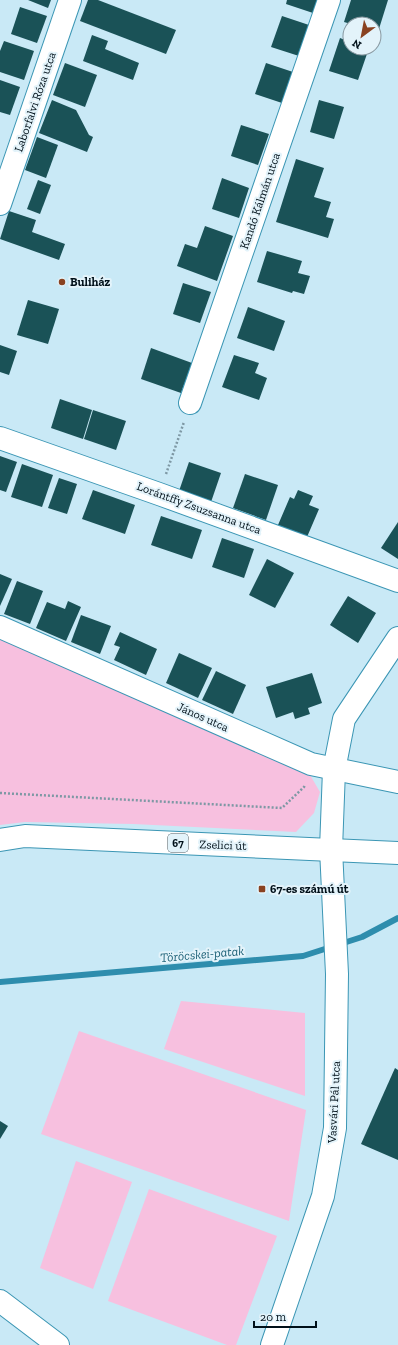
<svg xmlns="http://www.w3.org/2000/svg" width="398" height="1345" viewBox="0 0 398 1345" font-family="'Zilla Slab',serif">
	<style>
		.green { fill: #f7c0df }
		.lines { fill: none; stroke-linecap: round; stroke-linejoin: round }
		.stream { stroke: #2e8dad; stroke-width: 6 }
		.building { fill: #1a5257 }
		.minor-casing { stroke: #3b96b4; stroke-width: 24 }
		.major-casing { stroke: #3b96b4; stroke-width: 24 }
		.path { stroke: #7e98a4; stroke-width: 2.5; stroke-dasharray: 2 2; stroke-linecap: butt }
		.minor { stroke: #fff; stroke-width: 22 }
		.major { stroke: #fff; stroke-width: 22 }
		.poi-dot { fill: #894221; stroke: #e3f3fa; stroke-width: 1.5 }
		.labels { text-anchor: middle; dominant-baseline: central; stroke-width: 4; stroke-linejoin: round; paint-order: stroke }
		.shield { fill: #e3f3fa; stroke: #44545c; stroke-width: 1 }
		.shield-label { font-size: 11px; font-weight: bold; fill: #001019 }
		.street-label { font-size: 12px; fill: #001019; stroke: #e3f3fa }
		.poi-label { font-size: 12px; font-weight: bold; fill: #001019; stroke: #e3f3fa; text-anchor: start }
		.water-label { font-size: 13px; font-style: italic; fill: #1d6177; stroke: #e3f3fa }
	</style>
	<rect width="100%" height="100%" fill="#c9e9f6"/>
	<g class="green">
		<polygon points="0,636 306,768 320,792 314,813 296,832 133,824 25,822 0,825"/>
		<polygon points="181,1001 305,1013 305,1096 164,1049"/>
		<polygon points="79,1031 306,1110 289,1221 41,1134"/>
		<polygon points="76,1161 132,1182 93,1289 40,1268"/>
		<polygon points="149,1189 277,1236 236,1345 227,1345 108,1301"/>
	</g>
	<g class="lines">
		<polyline class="stream" points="0,982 303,956 362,937 398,918"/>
	</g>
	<g class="building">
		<polygon points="28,0 51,0 48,8"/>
		<polygon points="88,0 98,0 176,30 166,54 80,21"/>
		<polygon points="287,0 318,0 313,13 286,4"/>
		<polygon points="351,0 388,0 378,32 374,31 374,24 351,24 344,22"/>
		<polygon points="20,7 47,16 37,43 11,34"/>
		<polygon points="282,16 309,25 299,56 271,47"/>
		<polygon points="92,35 108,41 105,49 139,63 133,80 83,61"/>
		<polygon points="340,38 350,42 350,48 369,48 358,80 329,71"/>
		<polygon points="4,41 34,51 24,80 0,72 0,51"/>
		<polygon points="65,63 97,75 85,107 53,95"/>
		<polygon points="266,63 293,72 282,103 255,94"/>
		<polygon points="0,80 20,87 10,115 0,112"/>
		<polygon points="52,100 76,110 89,135 93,137 87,152 39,133"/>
		<polygon points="319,100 344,107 334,139 310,132"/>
		<polygon points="241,125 269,134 258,165 231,156"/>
		<polygon points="37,137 58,145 46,178 25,170"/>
		<polygon points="296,159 324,168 314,197 331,202 326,217 334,219 328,238 276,222"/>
		<polygon points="222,178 249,188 239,218 212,209"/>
		<polygon points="38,180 51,185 40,214 27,209"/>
		<polygon points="9,211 36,220 32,232 65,244 59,260 0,239"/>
		<polygon points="205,226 233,236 217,281 177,266 185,244 197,248"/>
		<polygon points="267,251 302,261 298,273 310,276 304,294 293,291 292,293 257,282"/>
		<polygon points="183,283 211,292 200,323 173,314"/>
		<polygon points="28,300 59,309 48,344 17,335"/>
		<polygon points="248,307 285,321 274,351 237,338"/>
		<polygon points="0,345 17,351 9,375 0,372"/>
		<polygon points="151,348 192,363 181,393 141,379"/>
		<polygon points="234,355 259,363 255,373 267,378 259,400 222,387"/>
		<polygon points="60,399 92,410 83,439 51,428"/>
		<polygon points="93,410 126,421 116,450 84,439"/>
		<polygon points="0,456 17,462 6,492 0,490"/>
		<polygon points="189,462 221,473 211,502 179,491"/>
		<polygon points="22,464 53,475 42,507 11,497"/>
		<polygon points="245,474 278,485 266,520 233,508"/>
		<polygon points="59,478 77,484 67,514 48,508"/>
		<polygon points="93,490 135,505 125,534 82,519"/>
		<polygon points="298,490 313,496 309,505 319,509 307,537 278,525 290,497 294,499"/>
		<polygon points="161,516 202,530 192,559 151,545"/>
		<polygon points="398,522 398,559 381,548"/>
		<polygon points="222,538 254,549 244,578 212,567"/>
		<polygon points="267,559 294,573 275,608 249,595"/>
		<polygon points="0,574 12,579 0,606"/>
		<polygon points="17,581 43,591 30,624 4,614"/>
		<polygon points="348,596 376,613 358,643 330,625"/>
		<polygon points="68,601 81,607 66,641 36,628 47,602 65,609"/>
		<polygon points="81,615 111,626 100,654 71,642"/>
		<polygon points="120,632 157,649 146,675 114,660 120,647 114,645"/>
		<polygon points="179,653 212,668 198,698 166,683"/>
		<polygon points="216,671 246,685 233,714 202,700"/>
		<polygon points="312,673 322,703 308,708 310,714 295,719 293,712 276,718 266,687"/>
		<polygon points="395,1068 398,1070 398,1160 361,1144"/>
		<polygon points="0,1121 8,1126 0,1139"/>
	</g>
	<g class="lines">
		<g class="minor-casing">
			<g id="minor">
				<polyline points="0,204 70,0"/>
				<polyline points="190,403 329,0"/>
				<polyline points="0,438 159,494 398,581"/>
				<polyline points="0,627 311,764 398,782"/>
				<polyline points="0,1301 58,1345"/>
				<polyline points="272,1345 323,1196 335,1128 337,974 331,849 334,770 344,719 398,638"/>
			</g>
		</g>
		<g class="major-casing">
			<polyline id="major" points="0,840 25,836 398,853"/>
		</g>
		<g class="path">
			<polyline points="166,474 184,422"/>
			<polyline points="0,793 282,808 304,787 305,784"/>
		</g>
		<use href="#minor" class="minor"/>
		<use href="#major" class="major"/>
	</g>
	<g class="poi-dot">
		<circle cx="62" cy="282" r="4"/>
		<rect x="258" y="885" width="8" height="8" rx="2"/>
	</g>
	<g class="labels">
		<rect class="shield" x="168" y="834" width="20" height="18" rx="3"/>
		<g class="shield-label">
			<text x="178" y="843">67</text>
		</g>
		<g class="street-label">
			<text transform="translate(35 102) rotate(-71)">Laborfalvi Róza utca</text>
			<text transform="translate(260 201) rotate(-71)">Kandó Kálmán utca</text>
			<text transform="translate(199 508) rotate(20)">Lorántffy Zsuzsanna utca</text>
			<text transform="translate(203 717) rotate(24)">János utca</text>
			<text transform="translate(223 845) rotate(2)">Zselici út</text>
			<text transform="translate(334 1102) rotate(-87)">Vasvári Pál utca</text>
		</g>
		<g class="poi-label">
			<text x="70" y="282">Buliház</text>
			<text x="270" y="889">67-es számú út</text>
		</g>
		<g class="water-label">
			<text transform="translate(202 954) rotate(-5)">Töröcskei-patak</text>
		</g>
	</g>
	<g transform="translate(362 36) rotate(212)"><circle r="19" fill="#e3f3fa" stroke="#8898a0"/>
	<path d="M0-3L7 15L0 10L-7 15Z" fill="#894221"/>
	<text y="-6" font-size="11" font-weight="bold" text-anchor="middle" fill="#001019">N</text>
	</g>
	<path d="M254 1321v6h62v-6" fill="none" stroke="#001019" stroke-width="2"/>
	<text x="260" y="1321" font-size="12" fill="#001019" stroke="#e3f3fa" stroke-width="3" paint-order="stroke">20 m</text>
</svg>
